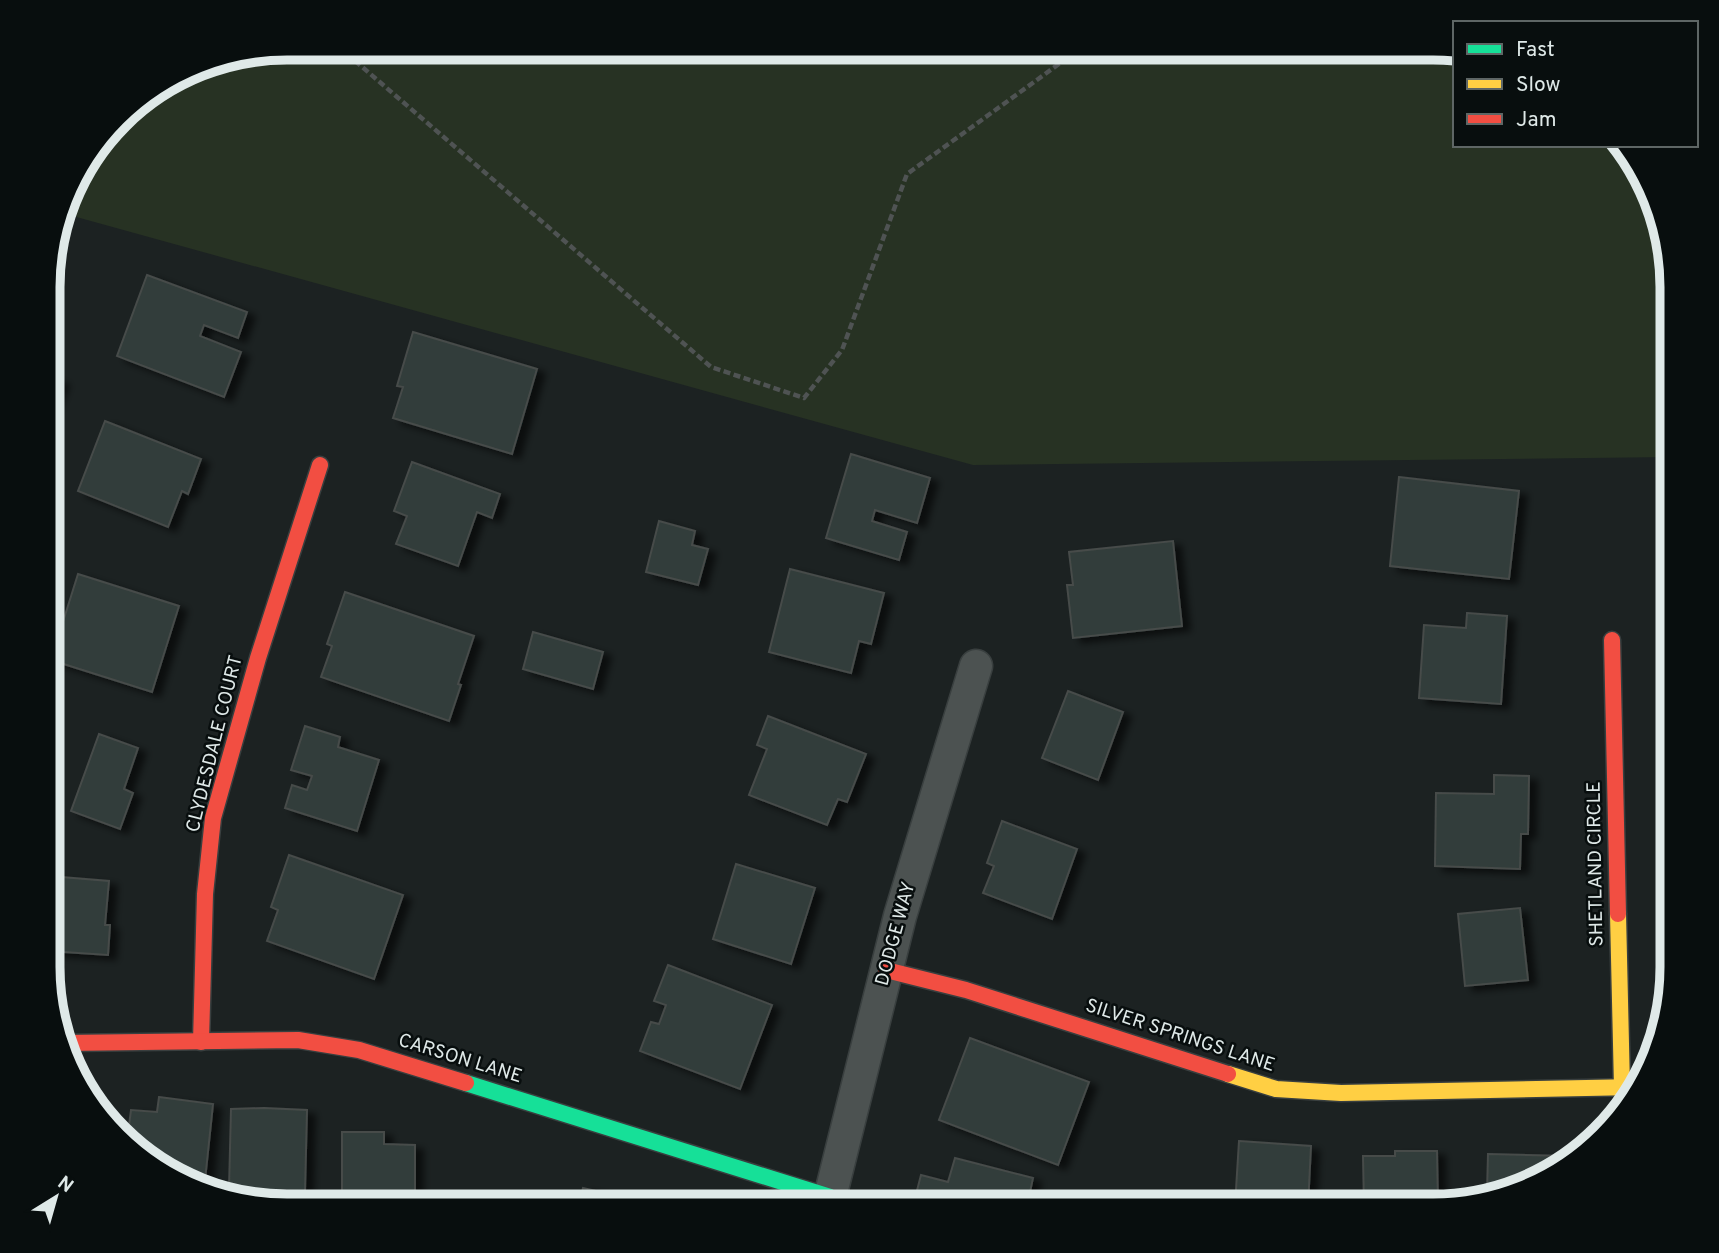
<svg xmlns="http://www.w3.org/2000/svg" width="1719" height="1253" viewBox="0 0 1719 1253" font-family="Overpass,sans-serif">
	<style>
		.green { fill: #273223 }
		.building { fill: #323d3a; stroke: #464b4a; stroke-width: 2; filter: url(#shadow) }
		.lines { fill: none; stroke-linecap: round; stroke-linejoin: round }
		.street-casing { stroke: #393f3f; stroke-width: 35 }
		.fast-casing { stroke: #393f3f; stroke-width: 19 }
		.slow-casing { stroke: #393f3f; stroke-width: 19 }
		.jam-casing { stroke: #393f3f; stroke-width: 19 }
		.path { stroke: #4f5353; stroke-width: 4.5; stroke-dasharray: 7 3.5; stroke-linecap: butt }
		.street { stroke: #4c5251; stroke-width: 32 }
		.fast { stroke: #16e098; stroke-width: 16 }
		.slow { stroke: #ffcf43; stroke-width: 16 }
		.jam { stroke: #f24e42; stroke-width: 16 }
		.labels { text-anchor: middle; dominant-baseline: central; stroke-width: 5; stroke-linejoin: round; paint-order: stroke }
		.street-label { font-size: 19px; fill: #dfe9e8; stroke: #080e0e }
		.rim { fill: none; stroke: #dfe9e8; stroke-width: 9 }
	</style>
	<defs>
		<filter id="shadow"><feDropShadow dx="8" dy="4.5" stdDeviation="3.5" flood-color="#0009"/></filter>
	</defs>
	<rect width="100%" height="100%" fill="#1c2222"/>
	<polygon class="green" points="286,47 1455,49 1455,145 1618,145 1647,180 1671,271 1671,457 973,465 62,213 72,180 128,107 195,65"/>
	<g class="building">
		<polygon points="147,275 247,312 238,338 204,325 200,336 241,352 224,397 117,356"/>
		<polygon points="413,332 537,369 512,454 393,418 403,387 397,386"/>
		<polygon points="49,377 61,381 51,406 49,405"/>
		<polygon points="105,421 201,459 188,494 182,491 168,527 78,491"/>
		<polygon points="851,454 930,478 917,523 875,510 872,521 907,532 899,560 826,538"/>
		<polygon points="412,462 500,494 492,518 477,512 458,566 396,544 407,516 394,511"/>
		<polygon points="1399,477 1519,491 1509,579 1390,566"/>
		<polygon points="659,521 695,531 692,545 708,549 698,585 646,572"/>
		<polygon points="1173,541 1182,626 1073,638 1067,585 1073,585 1069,552"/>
		<polygon points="790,569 884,593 871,644 859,641 851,673 769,652"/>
		<polygon points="78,574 179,606 152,692 51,660"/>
		<polygon points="345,592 474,636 458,684 461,685 449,721 321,677 332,646 327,644"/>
		<polygon points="1467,613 1507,616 1501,704 1419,698 1424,625 1466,628"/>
		<polygon points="533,632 603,652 593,689 523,669"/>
		<polygon points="1068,691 1123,712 1098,780 1042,758"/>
		<polygon points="768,716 866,754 847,802 838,799 827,825 749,795 767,749 757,745"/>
		<polygon points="305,726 340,737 338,747 379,760 357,831 285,808 292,785 307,790 312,776 291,770"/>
		<polygon points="99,734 138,748 124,789 133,793 120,829 71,811"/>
		<polygon points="1494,775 1529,776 1528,834 1521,834 1520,869 1435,866 1436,793 1494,794"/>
		<polygon points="1002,821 1077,849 1052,919 983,893 994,866 987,863"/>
		<polygon points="289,855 403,895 374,979 267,941 278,910 271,907"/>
		<polygon points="736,864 815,888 791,964 713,939"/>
		<polygon points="49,876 109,881 105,925 110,925 108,955 49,951"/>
		<polygon points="1520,908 1528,980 1465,986 1458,914"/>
		<polygon points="668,965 772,1005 740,1089 640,1051 651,1022 659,1024 666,1005 654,1001"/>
		<polygon points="970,1038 1089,1082 1058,1165 939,1120"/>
		<polygon points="159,1097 213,1104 204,1190 140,1156 127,1141 131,1110 157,1112"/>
		<polygon points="264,1108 307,1110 305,1191 229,1189 231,1109"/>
		<polygon points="342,1132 384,1132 384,1144 415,1145 415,1205 342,1204"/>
		<polygon points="1239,1141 1311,1146 1308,1206 1235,1206"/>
		<polygon points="1395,1151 1437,1151 1438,1205 1364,1206 1363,1156 1395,1156"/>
		<polygon points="1488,1154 1569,1156 1539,1181 1487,1193"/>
		<polygon points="955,1158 1033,1178 1027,1206 997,1203 996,1206 913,1206 921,1175 948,1182"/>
		<polygon points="583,1188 638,1201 637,1205 579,1205"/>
	</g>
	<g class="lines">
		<g class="street-casing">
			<polyline id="street" points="828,1205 900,916 976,666"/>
		</g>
		<g class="fast-casing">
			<polyline id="fast" points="466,1083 830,1197"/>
		</g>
		<g class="slow-casing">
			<g id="slow">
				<polyline points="1618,914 1622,1087"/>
				<polyline points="1228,1074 1276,1089 1341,1093 1636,1087"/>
			</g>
		</g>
		<g class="jam-casing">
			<g id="jam">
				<polyline points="1612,640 1618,914"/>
				<polyline points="886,970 966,990 1228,1074"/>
				<polyline points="201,1042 205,894 213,818 258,658 320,465"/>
				<polyline points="65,1043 298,1040 359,1050 466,1083"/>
			</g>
		</g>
		<polyline class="path" points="339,47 711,367 804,398 842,350 907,174 1081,48"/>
		<use href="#street" class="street"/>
		<use href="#fast" class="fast"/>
		<use href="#slow" class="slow"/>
		<use href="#jam" class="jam"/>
	</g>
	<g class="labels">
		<g class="street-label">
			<text transform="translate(215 744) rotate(-76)">CLYDESDALE COURT</text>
			<text transform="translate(1596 864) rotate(-91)">SHETLAND CIRCLE</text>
			<text transform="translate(896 934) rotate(-75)">DODGE WAY</text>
			<text transform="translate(1180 1036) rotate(18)">SILVER SPRINGS LANE</text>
			<text transform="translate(460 1059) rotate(17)">CARSON LANE</text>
		</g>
	</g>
	<path d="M0 0H1719V1253H0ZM287 60H1433A227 227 0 0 1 1660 287V967A227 227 0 0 1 1433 1194H287A227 227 0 0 1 60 967V287A227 227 0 0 1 287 60Z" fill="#080e0e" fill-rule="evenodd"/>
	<path class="rim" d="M287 60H1433A227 227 0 0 1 1660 287V967A227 227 0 0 1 1433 1194H287A227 227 0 0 1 60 967V287A227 227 0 0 1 287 60Z"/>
	<rect x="1453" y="21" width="245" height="126" fill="#080e0e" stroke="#5e6665" stroke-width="2"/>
	<rect x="1467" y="44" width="35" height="10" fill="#16e098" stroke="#5e6665" stroke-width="2"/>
	<text x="1516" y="56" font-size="21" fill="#dfe9e8">Fast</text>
	<rect x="1467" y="79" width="35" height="10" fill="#ffcf43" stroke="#5e6665" stroke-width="2"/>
	<text x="1516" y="91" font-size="21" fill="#dfe9e8">Slow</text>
	<rect x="1467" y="114" width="35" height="10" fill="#f24e42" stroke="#5e6665" stroke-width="2"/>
	<text x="1516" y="126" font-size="21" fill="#dfe9e8">Jam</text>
	<g transform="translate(56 1197) rotate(37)" stroke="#080e0e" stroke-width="5" paint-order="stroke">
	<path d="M0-5L12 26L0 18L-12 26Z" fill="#dfe9e8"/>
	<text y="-10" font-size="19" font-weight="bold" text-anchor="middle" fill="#dfe9e8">N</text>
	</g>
</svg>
